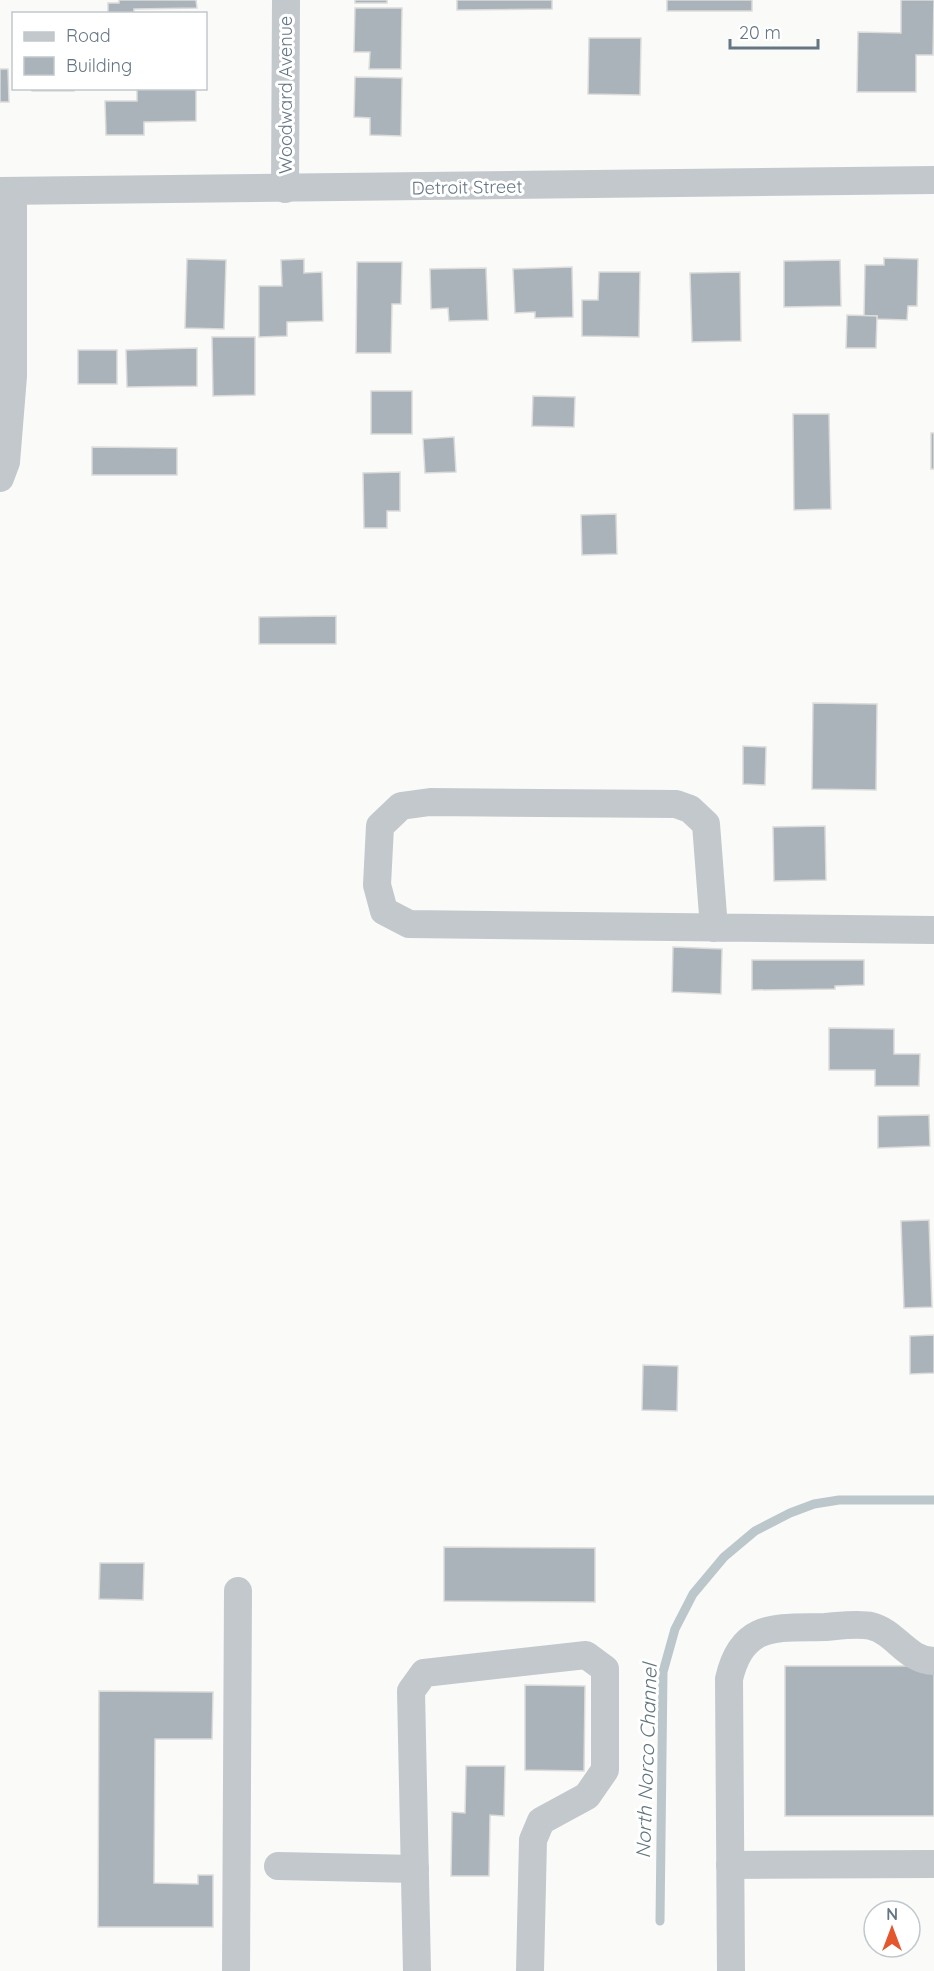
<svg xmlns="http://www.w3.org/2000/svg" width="934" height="1971" viewBox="0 0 934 1971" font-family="Quicksand,sans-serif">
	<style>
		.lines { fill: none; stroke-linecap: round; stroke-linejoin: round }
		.stream { stroke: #bbc7cb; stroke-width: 9 }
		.building { fill: #aab3b9; stroke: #dcdcda; stroke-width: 1.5 }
		.minor { stroke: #c3c8cc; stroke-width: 28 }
		.labels { text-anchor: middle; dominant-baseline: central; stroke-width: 6; stroke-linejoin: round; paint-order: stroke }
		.street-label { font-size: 18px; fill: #657683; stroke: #fff }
		.water-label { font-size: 20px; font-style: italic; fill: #60757c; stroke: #fff }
	</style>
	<rect width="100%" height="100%" fill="#fafaf8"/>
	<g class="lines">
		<polyline class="stream" points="660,1921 663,1672 675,1629 693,1594 724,1557 755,1531 790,1513 814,1504 839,1500 934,1500"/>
	</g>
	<g class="building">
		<polygon points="119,0 196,0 197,8 134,9 134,14 108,14 108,3 119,3"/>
		<rect x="355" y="0" width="32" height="3"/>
		<polygon points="457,0 552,0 552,9 457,10"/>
		<rect x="667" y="0" width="85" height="11"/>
		<polygon points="901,0 934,0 933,55 916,55 916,92 857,92 858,32 901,33"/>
		<polygon points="355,8 402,8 401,69 369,69 370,52 354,52"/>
		<polygon points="589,38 641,38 640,95 588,94"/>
		<polygon points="0,69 8,69 9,102 0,102"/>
		<polygon points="355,77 402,78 401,136 370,135 370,118 354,117"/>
		<rect x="32" y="88" width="42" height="3"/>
		<polygon points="137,88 196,88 196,121 144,122 144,135 106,135 105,101 137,101"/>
		<polygon points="884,258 918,259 917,306 908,306 907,320 877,319 877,316 864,316 865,265 884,265"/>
		<polygon points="187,259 226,260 224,329 185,328"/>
		<polygon points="304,259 304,273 322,272 323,321 287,322 287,336 259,337 259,286 282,286 281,260"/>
		<polygon points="840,260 841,306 784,307 784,261"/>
		<polygon points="357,262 402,262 401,304 392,304 391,353 356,353"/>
		<polygon points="572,267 573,317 535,318 535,312 515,313 513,269"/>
		<polygon points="486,268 488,320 449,321 448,308 431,309 430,269"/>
		<polygon points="599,272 640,272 639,337 582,336 582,300 598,300"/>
		<polygon points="740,272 741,341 692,342 690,273"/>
		<polygon points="847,315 877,316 876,348 846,348"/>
		<polygon points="212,337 255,337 255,395 213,396"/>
		<polygon points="197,348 197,386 127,387 126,350"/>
		<rect x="78" y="350" width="39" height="34"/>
		<rect x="371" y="391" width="41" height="43"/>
		<polygon points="533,396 575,397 574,427 532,426"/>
		<polygon points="793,414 829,414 831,509 794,510"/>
		<rect x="931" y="433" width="3" height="36"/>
		<polygon points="454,437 456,472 425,473 423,439"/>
		<polygon points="92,447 177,448 177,475 92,475"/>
		<polygon points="400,472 400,511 387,511 387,528 364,528 363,473"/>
		<polygon points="616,514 617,554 582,555 581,515"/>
		<polygon points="336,616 336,644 259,644 259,617"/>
		<polygon points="813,703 877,704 876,790 812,789"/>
		<polygon points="743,746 766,747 765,785 743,784"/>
		<polygon points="825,826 826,880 774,881 773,827"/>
		<polygon points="673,947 722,949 721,994 672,992"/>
		<polygon points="752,960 864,960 864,985 835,986 835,989 752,990"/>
		<polygon points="829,1028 894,1029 894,1054 920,1054 919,1086 875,1086 875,1070 829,1070"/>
		<polygon points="929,1115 930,1146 878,1148 878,1116"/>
		<polygon points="929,1220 932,1307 904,1308 901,1221"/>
		<polygon points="934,1335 934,1373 910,1374 910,1336"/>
		<polygon points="643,1365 678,1366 677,1411 642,1410"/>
		<polygon points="444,1547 595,1548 595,1602 444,1601"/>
		<polygon points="100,1563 144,1563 143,1600 99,1599"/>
		<rect x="785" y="1666" width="149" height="150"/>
		<polygon points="525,1685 585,1686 584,1771 525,1770"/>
		<polygon points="99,1691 213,1692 212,1739 155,1739 154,1883 198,1884 198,1875 213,1875 213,1927 98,1927"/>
		<polygon points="466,1766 505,1766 504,1816 490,1815 489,1876 451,1876 452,1812 465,1813"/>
	</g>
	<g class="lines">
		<g class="minor">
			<polyline points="285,189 286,0"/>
			<polyline points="0,191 934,180"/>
			<polyline points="0,478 6,462 13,376 13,191"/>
			<polyline points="714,928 706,824 690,809 676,804 430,802 401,806 380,826 377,885 384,911 409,924 934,930"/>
			<polyline points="730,1865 934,1864"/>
			<polyline points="278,1866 415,1869"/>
			<polyline points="236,1971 238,1591"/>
			<polyline points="417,1971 411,1691 424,1673 586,1655 605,1669 605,1770 587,1796 541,1821 533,1840 530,1971"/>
			<path d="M731,1971L729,1679C742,1622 776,1628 825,1627C838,1626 859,1623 871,1626C896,1632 907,1661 934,1661"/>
		</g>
	</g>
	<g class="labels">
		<g class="street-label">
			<text transform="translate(285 95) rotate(-90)">Woodward Avenue</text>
			<text transform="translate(467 187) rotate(-1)">Detroit Street</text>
		</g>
		<g class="water-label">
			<text transform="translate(646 1761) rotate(-88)">North Norco Channel</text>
		</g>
	</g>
	<rect x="12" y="12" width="195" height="78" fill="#ffffff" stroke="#c1c8cd" stroke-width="1.5"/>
	<rect x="24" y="32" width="30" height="9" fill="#c3c8cc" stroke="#c1c8cd" stroke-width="1.5"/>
	<text x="66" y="42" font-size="18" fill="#657683">Road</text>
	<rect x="24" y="57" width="30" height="18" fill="#aab3b9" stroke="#c1c8cd" stroke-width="1.5"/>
	<text x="66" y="72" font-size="18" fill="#657683">Building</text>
	<g transform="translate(892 1929)"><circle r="28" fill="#ffffff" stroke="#c1c8cd" stroke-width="1.5"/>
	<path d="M0-4.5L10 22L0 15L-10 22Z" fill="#e4572e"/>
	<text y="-9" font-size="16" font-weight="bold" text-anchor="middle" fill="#657683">N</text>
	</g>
	<path d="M730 39v9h88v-9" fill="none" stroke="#657683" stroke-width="3"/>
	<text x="739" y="39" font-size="18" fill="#657683" stroke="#ffffff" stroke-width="4.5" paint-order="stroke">20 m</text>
</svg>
